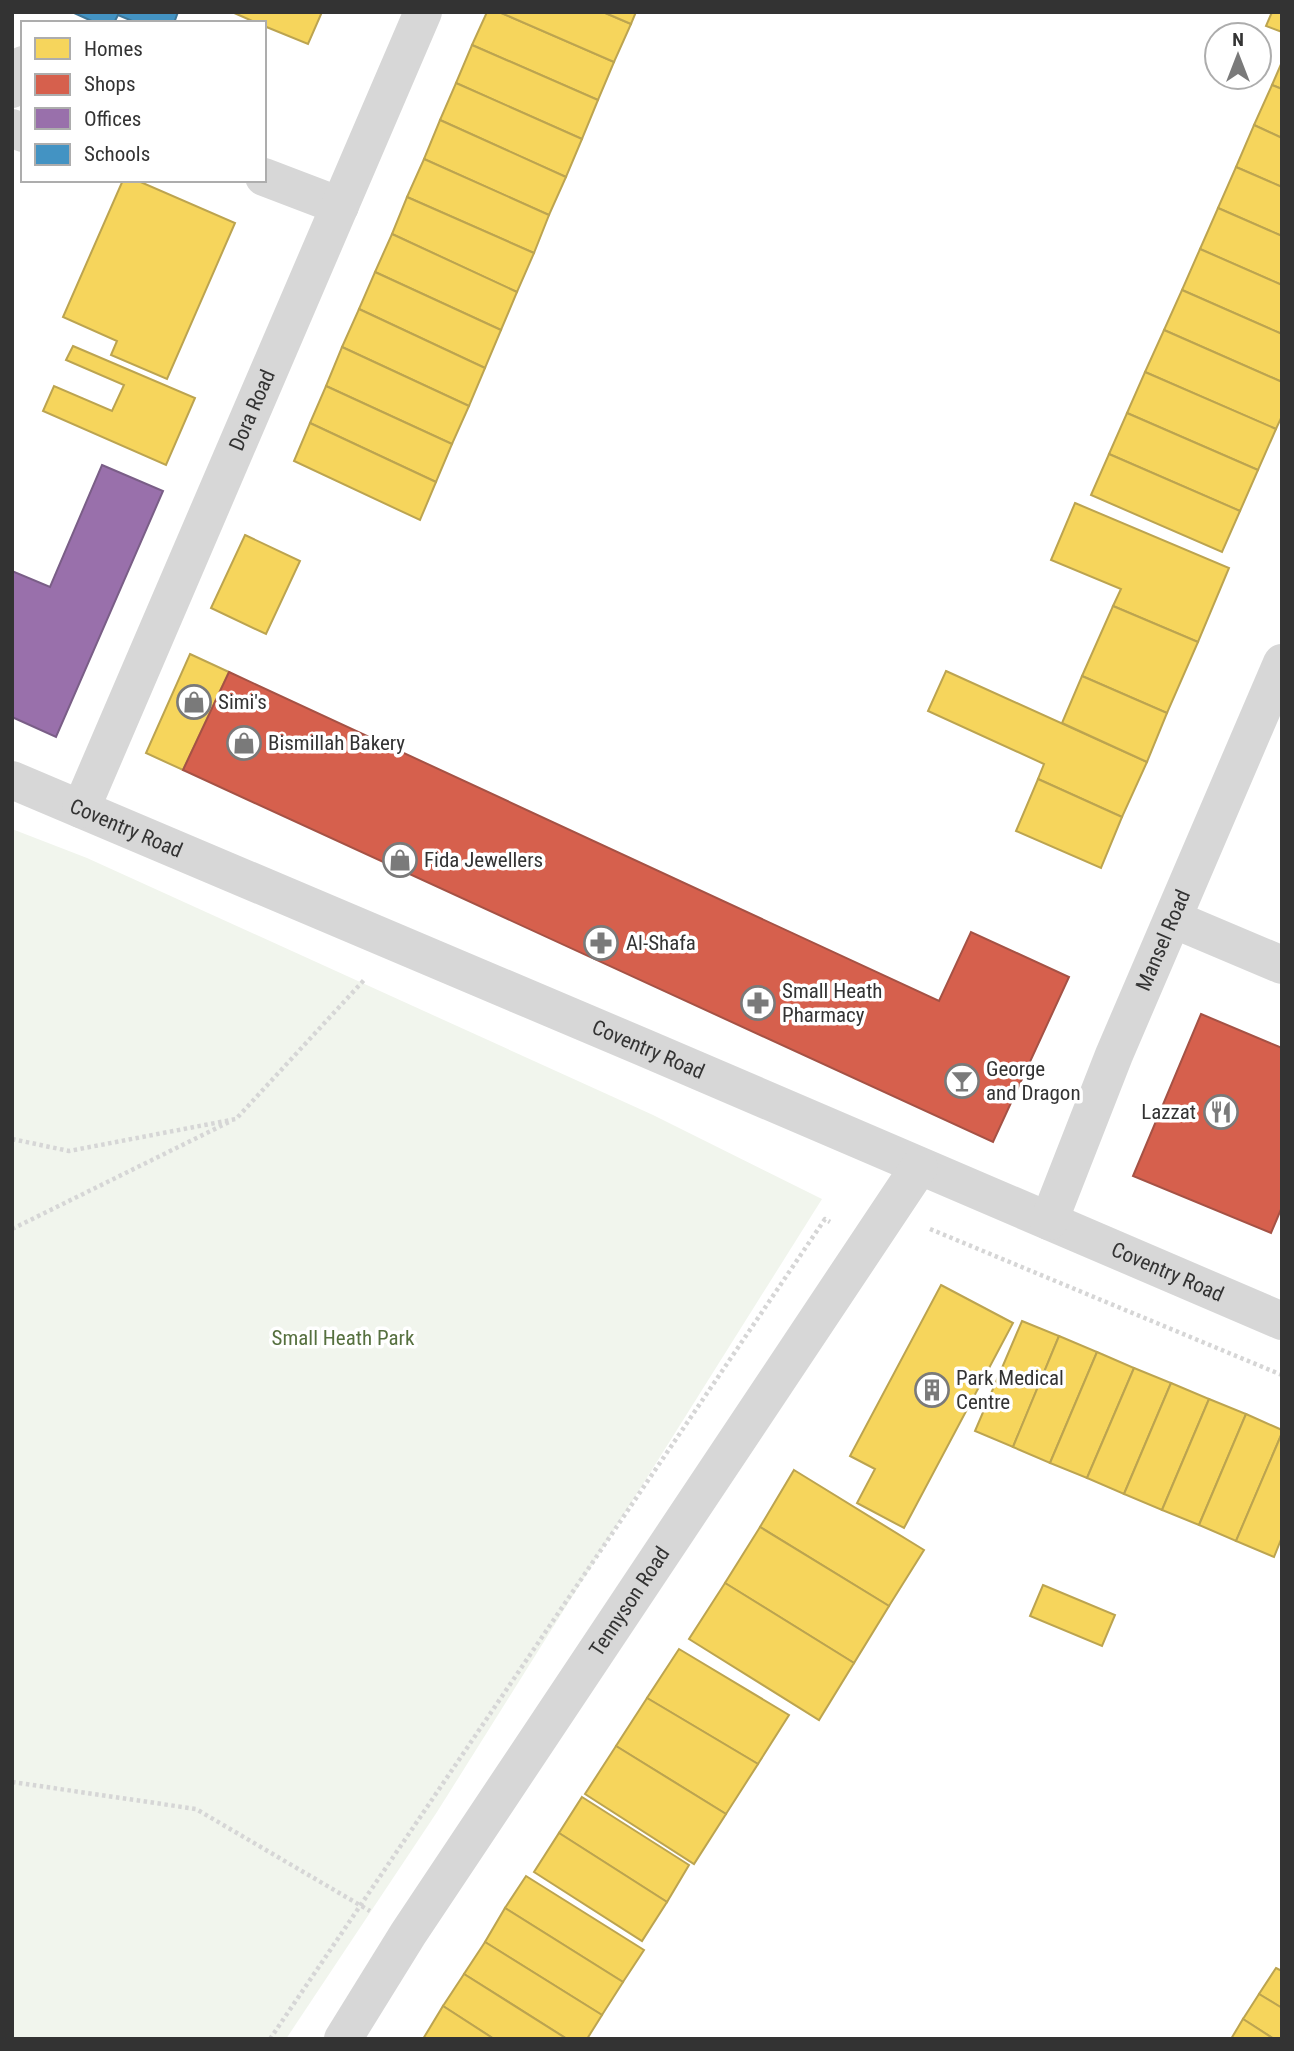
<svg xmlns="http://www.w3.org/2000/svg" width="1294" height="2051" viewBox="0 0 1294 2051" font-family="'Roboto Condensed',sans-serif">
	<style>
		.green { fill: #f1f5ed }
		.homes { fill: #f6d55c; stroke: #bca450; stroke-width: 2 }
		.shops { fill: #d6604d; stroke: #a55245; stroke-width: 2 }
		.offices { fill: #9970ab; stroke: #7a5e87; stroke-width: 2 }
		.schools { fill: #4393c3; stroke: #3e7698; stroke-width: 2 }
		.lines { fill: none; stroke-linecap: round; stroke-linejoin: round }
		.path { stroke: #d6d6d6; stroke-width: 4.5; stroke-dasharray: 3.5 3.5; stroke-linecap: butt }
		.minor { stroke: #d7d7d7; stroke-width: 38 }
		.labels { text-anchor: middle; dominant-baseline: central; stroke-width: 7; stroke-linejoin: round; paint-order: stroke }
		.street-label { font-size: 21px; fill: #333; stroke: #fff }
		.poi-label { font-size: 21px; fill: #333; stroke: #fff; text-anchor: start }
		.park-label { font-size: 21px; fill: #56703f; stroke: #fff }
	</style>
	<rect width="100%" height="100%" fill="#fff"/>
	<polygon class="green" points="12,829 87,858 653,1115 822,1199 437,1812 286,2039 12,2039"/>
	<g class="homes">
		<polygon points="232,12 322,12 308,44 264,26 264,23 257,23"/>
		<polygon points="487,12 499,12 614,62 598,100 472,45"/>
		<polygon points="499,12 603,12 631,24 614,62"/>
		<polygon points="603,12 636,12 631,24"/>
		<polygon points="1272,12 1282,12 1282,32 1266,26"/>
		<polygon points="472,45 598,100 582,139 456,83"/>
		<polygon points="1282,62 1282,89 1272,85"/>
		<polygon points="456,83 582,139 566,177 440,120"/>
		<polygon points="1272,85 1282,89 1282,138 1254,125"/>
		<polygon points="440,120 566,177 549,215 424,159"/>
		<polygon points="1254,125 1282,138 1282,187 1236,167"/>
		<polygon points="424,159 549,215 534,253 407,197"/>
		<polygon points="1236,167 1282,187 1282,236 1218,208"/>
		<polygon points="123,180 136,180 235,223 167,379 111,355 117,341 63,317"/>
		<polygon points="407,197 534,253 517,292 392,234"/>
		<polygon points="1218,208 1282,236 1282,285 1200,249"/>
		<polygon points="392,234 517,292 501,330 375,272"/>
		<polygon points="1200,249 1282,285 1282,334 1182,290"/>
		<polygon points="375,272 501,330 485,368 359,309"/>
		<polygon points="1182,290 1282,334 1282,382 1164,330"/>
		<polygon points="359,309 485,368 469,406 342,347"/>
		<polygon points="1164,330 1282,382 1282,416 1276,429 1145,372"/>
		<polygon points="73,346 195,398 166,465 43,411 54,386 112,411 124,385 66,360"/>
		<polygon points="342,347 469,406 452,444 326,386"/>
		<polygon points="1145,372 1276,429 1258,470 1127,413"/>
		<polygon points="326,386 452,444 436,482 310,423"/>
		<polygon points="1127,413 1258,470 1240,511 1109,454"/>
		<polygon points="310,423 436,482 420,520 294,461"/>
		<polygon points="1109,454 1240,511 1222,552 1091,495"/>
		<polygon points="1075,503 1229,568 1198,642 1113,606 1121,589 1051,560"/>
		<polygon points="245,535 300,561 266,634 211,608"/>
		<polygon points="1113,606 1198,642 1167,713 1082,676"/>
		<polygon points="190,654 229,672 183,770 146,753"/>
		<polygon points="946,671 1147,762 1122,817 1038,779 1044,764 928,711"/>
		<polygon points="1082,676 1167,713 1147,762 1062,723"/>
		<polygon points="1038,779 1122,817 1101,868 1016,831"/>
		<polygon points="941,1285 1013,1323 904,1528 857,1503 875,1469 850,1456"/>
		<polygon points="1022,1321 1059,1336 1013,1447 975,1431"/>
		<polygon points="1059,1336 1097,1352 1050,1463 1013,1447"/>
		<polygon points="1097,1352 1134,1368 1087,1478 1050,1463"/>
		<polygon points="1134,1368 1171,1383 1124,1494 1087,1478"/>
		<polygon points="1171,1383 1209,1399 1162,1510 1124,1494"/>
		<polygon points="1209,1399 1246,1414 1199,1525 1162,1510"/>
		<polygon points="1246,1414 1282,1430 1282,1433 1236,1541 1199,1525"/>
		<polygon points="1282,1433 1282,1537 1274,1557 1236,1541"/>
		<polygon points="794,1470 924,1550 889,1606 760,1527"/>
		<polygon points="760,1527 889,1606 854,1663 725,1583"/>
		<polygon points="725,1583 854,1663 819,1720 689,1639"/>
		<polygon points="1043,1585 1115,1615 1102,1646 1030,1616"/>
		<polygon points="679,1649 789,1715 758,1764 647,1698"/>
		<polygon points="647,1698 758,1764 726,1814 616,1746"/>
		<polygon points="616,1746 726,1814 694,1864 585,1794"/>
		<polygon points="582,1797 689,1865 667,1902 559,1833"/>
		<polygon points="559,1833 667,1902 642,1941 534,1872"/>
		<polygon points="526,1876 644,1950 623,1982 505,1908"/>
		<polygon points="505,1908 623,1982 602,2015 485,1942"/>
		<polygon points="485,1942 602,2015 587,2039 567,2039 464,1974"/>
		<polygon points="1276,1968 1282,1971 1282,2008 1259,1994"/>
		<polygon points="464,1974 567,2039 494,2039 443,2006"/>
		<polygon points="1259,1994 1282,2008 1282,2039 1274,2039 1243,2019"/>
		<polygon points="443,2006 494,2039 423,2039"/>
		<polygon points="1243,2019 1274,2039 1231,2039"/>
	</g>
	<g class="shops">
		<polygon points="229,672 939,1001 971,932 1069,977 993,1142 183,770"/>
		<polygon points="1201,1014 1282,1048 1282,1207 1271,1233 1133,1176"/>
	</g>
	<polygon class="offices" points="102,465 163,491 56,737 12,717 12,571 50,587"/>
	<polygon class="schools" points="72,12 178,12 174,23 137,23 118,15 114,23 96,23"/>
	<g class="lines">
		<g class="path">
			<polyline points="12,1139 69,1151 236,1119 365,979"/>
			<polyline points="12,1229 229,1122"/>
			<polyline points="930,1229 1282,1375"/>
			<polyline points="12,1782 196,1809 370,1911"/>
			<polyline points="270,2039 825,1219 830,1222"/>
		</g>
		<g class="minor">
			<polyline points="12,89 23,65"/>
			<polyline points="12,128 23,133"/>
			<polyline points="264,177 340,206"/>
			<path id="s1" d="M12,780L645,1048L1282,1321"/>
			<path id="s2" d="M81,809L423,12"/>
			<polyline points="1173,919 1282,965"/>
			<path id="s3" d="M1049,1221L1114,1055L1282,663"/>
			<path id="s4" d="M343,2039L408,1934L919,1167"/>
		</g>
	</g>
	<defs>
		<g id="shop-ring" transform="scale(1.75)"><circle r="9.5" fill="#fff" stroke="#7a7a7a" stroke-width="1.5"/><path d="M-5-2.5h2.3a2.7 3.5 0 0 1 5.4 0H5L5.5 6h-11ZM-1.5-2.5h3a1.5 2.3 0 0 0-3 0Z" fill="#7a7a7a"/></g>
		<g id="pharmacy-ring" transform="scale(1.75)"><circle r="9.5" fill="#fff" stroke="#7a7a7a" stroke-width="1.5"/><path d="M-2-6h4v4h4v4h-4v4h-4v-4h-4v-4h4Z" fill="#7a7a7a"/></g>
		<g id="bar-ring" transform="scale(1.75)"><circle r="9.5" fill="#fff" stroke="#7a7a7a" stroke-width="1.5"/><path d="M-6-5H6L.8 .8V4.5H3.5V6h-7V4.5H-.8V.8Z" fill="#7a7a7a"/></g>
		<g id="restaurant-ring" transform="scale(1.75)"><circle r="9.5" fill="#fff" stroke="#7a7a7a" stroke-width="1.5"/><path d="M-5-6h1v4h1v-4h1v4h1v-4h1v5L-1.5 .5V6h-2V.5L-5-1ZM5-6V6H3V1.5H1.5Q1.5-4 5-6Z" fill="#7a7a7a"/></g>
		<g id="building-ring" transform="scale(1.75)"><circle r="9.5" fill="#fff" stroke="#7a7a7a" stroke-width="1.5"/><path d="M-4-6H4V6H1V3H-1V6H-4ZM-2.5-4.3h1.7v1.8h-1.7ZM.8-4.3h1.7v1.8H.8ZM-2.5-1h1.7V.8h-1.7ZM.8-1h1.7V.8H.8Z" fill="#7a7a7a"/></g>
	</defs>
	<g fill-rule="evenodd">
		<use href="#shop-ring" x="194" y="702"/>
		<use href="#shop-ring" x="244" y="743"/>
		<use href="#shop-ring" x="400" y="860"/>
		<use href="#pharmacy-ring" x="601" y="943"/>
		<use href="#pharmacy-ring" x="758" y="1003"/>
		<use href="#bar-ring" x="962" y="1081"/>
		<use href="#restaurant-ring" x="1221" y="1112"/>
		<use href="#building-ring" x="932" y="1390"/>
	</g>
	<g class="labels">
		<g class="street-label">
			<text stroke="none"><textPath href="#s2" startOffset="434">Dora Road</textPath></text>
			<text stroke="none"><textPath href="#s1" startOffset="124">Coventry Road</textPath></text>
			<text stroke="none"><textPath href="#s3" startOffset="303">Mansel Road</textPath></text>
			<text stroke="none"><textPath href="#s1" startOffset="691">Coventry Road</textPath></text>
			<text stroke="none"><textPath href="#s1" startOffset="1256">Coventry Road</textPath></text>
			<text stroke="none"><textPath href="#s4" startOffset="523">Tennyson Road</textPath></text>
		</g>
		<g class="poi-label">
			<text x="218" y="702">Simi's</text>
			<text x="268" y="743">Bismillah Bakery</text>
			<text x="424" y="860">Fida Jewellers</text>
			<text x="626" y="943">Al-Shafa</text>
			<text x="782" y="991">Small Heath<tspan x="782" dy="24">Pharmacy</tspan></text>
			<text x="986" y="1069">George<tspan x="986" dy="24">and Dragon</tspan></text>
			<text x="1196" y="1112" text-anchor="end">Lazzat</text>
			<text x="956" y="1378">Park Medical<tspan x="956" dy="24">Centre</tspan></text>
		</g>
		<g class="park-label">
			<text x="343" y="1338">Small Heath Park</text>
		</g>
	</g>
	<rect width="1294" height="2051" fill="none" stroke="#333333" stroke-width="28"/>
	<rect x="21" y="21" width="245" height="161" fill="#ffffff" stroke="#adadad" stroke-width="2"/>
	<rect x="35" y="38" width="35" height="21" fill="#f6d55c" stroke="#adadad" stroke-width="2"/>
	<text x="84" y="56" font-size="21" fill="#333333">Homes</text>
	<rect x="35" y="74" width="35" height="21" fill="#d6604d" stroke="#adadad" stroke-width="2"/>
	<text x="84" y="91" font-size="21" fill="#333333">Shops</text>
	<rect x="35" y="108" width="35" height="21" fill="#9970ab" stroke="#adadad" stroke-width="2"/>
	<text x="84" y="126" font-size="21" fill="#333333">Offices</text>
	<rect x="35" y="144" width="35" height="21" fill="#4393c3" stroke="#adadad" stroke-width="2"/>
	<text x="84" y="161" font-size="21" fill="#333333">Schools</text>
	<g transform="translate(1238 56)"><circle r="33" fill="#ffffff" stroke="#adadad" stroke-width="2"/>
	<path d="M0-5L12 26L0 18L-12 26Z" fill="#7a7a7a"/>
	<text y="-10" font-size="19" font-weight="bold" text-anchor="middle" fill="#333333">N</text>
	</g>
</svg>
